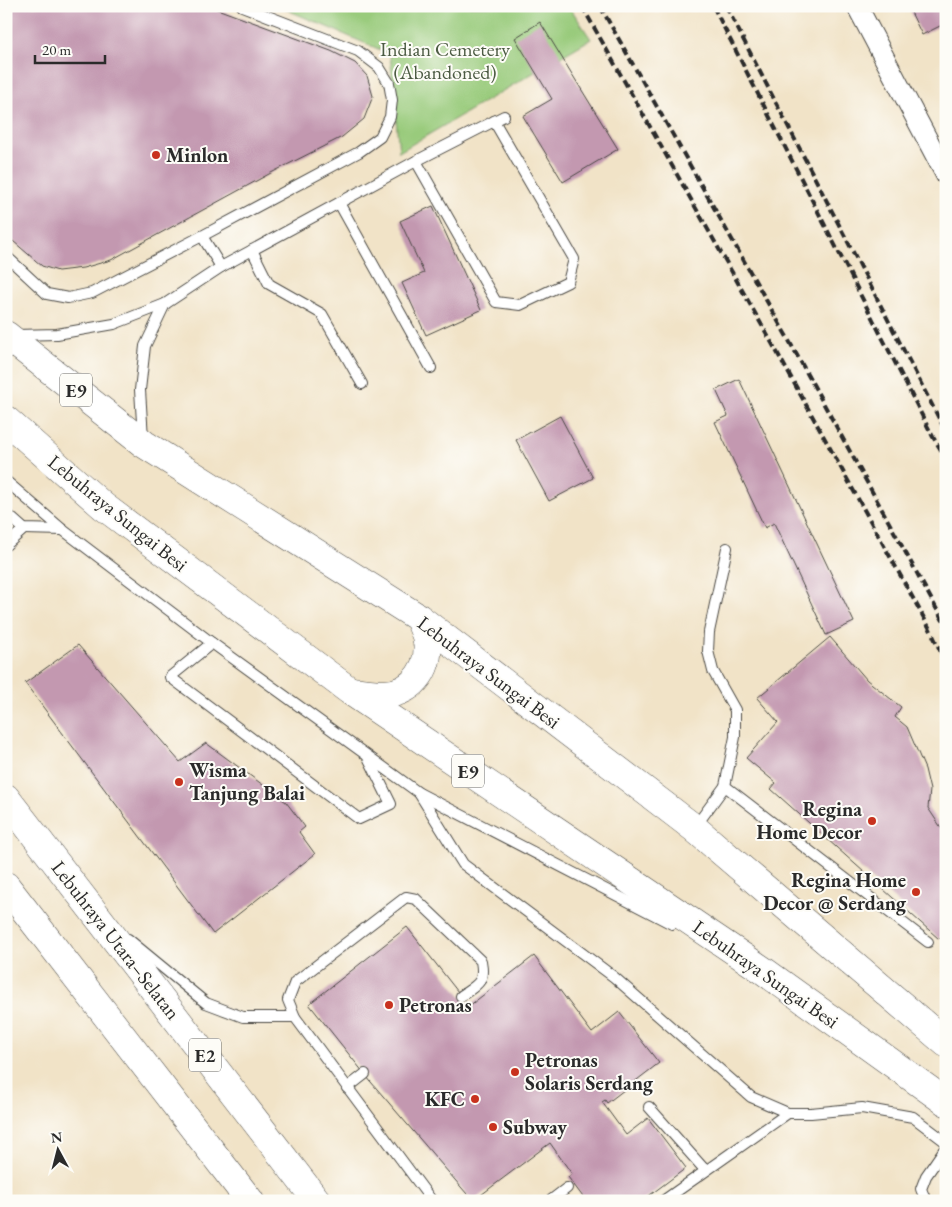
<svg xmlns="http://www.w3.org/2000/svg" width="952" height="1207" viewBox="0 0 952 1207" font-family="'EB Garamond',serif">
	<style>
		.green { fill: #99cb7c; stroke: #627b54 }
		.building { fill: #c398b0 }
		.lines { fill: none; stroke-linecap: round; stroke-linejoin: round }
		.service-casing { stroke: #494742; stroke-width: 12 }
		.minor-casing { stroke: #494742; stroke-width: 22 }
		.motorway-casing { stroke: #494742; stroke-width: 29 }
		.service { stroke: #fff; stroke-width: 10 }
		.minor { stroke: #fff; stroke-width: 20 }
		.motorway { stroke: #fff; stroke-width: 28 }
		.rail { stroke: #2b2b2b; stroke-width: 4; stroke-dasharray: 8 4; stroke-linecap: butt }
		.poi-dot { fill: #c8321e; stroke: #fdfcf7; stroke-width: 2 }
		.labels { text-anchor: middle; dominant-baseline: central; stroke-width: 4; stroke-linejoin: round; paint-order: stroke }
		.shield { fill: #fdfcf7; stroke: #6a6a68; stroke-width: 1 }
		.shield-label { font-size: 19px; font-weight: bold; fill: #2b2b2b }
		.park-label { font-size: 20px; fill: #4c5b43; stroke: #fdfcf7 }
		.poi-label { font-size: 20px; font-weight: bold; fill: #2b2b2b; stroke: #fdfcf7; text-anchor: start }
		.street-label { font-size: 20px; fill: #2b2b2b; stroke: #fdfcf7 }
	</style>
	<rect width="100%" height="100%" fill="#fdfcf7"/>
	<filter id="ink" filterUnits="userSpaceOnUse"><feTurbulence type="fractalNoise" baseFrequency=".02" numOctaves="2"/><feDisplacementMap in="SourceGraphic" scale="10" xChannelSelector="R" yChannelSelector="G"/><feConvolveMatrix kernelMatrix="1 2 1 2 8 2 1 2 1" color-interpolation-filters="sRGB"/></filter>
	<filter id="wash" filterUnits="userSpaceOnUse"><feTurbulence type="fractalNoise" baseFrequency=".0096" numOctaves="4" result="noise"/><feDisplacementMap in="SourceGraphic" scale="20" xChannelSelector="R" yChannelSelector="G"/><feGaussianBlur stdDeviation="1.12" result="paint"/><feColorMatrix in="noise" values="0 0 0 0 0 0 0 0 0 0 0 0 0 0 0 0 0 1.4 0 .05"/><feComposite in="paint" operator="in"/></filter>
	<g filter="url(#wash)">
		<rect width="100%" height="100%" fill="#f1e3c7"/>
		<polygon class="green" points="278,6 569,6 591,39 399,152 390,54"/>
		<g id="blocks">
			<g class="building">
				<polygon points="6,6 209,6 331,51 355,63 367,76 373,96 364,119 342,137 269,174 111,260 83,268 58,271 42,266 6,235"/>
				<polygon points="908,6 946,6 946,23 922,35"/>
				<polygon points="540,22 618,149 563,182 523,116 552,99 515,38"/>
				<polygon points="433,206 481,310 426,335 402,283 424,273 400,221"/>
				<polygon points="739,379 854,622 826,635 774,523 765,528 715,422 728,416 716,390"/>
				<polygon points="560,416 593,478 549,501 516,440"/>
				<polygon points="830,637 867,680 901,707 895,717 907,727 925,769 930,790 928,808 946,835 946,931 939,939 771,789 776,783 746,758 778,722 757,698"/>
				<polygon points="78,645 180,762 206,743 286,802 305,827 299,832 315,854 213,934 25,683"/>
				<polygon points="407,927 469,1006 534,956 592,1033 619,1012 659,1063 607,1103 605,1100 602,1102 626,1135 648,1118 686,1168 642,1201 586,1201 568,1177 572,1174 550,1143 473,1201 371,1082 309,1004"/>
			</g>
		</g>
	</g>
	<g filter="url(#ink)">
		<use href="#blocks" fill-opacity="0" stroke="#494742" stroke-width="1"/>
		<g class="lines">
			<g class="service-casing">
				<g id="service">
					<polyline points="416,161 496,302 520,305 568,282 574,259 494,121"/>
					<polyline points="339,203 431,368"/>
					<polyline points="252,250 269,284 322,314 362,384"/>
					<polyline points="6,256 47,294 68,298 92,293 202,236"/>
					<polyline points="221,267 202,236 359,152 380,137 390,117 392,100 389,83 379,67 358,51 242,6"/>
					<polyline points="16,335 57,334 114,324 165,304 221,267 416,161 504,116"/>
					<polyline points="143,438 140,390 145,346 165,304"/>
					<polyline points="6,481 63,530 212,643 419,793 672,924"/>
					<polyline points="6,513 24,529 63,530"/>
					<polyline points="6,545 24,529"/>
					<polyline points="212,643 170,677 359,819 391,804 368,757"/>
					<polyline points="725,786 928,942"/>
					<polyline points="419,793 463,864 614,977 751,1097 788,1113 811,1113 862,1108 913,1117 946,1142"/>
					<polyline points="695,827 725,786 735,737 735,710 713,671 708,651 709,632 727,548"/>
					<polyline points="128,939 206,1003 243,1017 295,1017"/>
					<polyline points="347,1088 365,1074"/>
					<polyline points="649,1107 705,1170"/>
					<path d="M432,1201L295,1017L288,1000L295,982L406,897L416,899L481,961C485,983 478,984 461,996"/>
					<polyline points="550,1201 567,1188"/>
					<polyline points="663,1201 788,1113"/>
					<polyline points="926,1201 921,1189 926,1176 946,1147"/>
				</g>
			</g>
			<g class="minor-casing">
				<polyline id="minor" points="857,6 946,175"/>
			</g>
			<g class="motorway-casing">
				<g id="motorway">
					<polyline points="6,335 144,444 419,618 694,828 946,1043"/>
					<polyline points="6,420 103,506 350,691 764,971 946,1102"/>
					<path d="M351,691C362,692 374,694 385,694C415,693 433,664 426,636C424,630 421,624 419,618"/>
					<polyline points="6,798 317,1201"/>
					<polyline points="6,886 250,1201"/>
				</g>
			</g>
			<use href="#service" class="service"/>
			<use href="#minor" class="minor"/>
			<use href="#motorway" class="motorway"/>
			<g class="rail">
				<polyline points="582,6 773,345 930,629 946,663"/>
				<polyline points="600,6 787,337 946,626"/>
				<polyline points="713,6 933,437 946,458"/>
				<polyline points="726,6 946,432"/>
			</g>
		</g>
	</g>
	<g class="poi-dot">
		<circle cx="156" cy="155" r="5"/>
		<circle cx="179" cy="782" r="5"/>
		<circle cx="872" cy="821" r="5"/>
		<circle cx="916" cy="892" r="5"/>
		<circle cx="389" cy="1005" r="5"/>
		<circle cx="515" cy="1072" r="5"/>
		<circle cx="475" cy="1099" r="5"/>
		<circle cx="493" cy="1127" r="5"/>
	</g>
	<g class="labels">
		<g class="shield">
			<rect x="60" y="373.5" width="32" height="33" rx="4"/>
			<rect x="452" y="754.5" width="32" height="33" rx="4"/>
			<rect x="189" y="1038.5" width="32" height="33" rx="4"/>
		</g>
		<g class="shield-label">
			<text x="76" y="390">E9</text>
			<text x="468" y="771">E9</text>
			<text x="205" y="1055">E2</text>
		</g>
		<g class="park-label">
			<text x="445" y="49">Indian Cemetery<tspan x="445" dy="23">(Abandoned)</tspan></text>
		</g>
		<g class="poi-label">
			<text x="166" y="155">Minlon</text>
			<text x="189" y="770">Wisma<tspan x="189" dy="23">Tanjung Balai</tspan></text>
			<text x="862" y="809" text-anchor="end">Regina<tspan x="862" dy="23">Home Decor</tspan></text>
			<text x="906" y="880" text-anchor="end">Regina Home<tspan x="906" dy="23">Decor @ Serdang</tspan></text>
			<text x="399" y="1005">Petronas</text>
			<text x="525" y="1060">Petronas<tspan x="525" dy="23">Solaris Serdang</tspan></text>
			<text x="465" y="1099" text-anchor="end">KFC</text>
			<text x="503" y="1127">Subway</text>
		</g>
		<g class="street-label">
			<text transform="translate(118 513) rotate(39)">Lebuhraya Sungai Besi</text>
			<text transform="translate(489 672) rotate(37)">Lebuhraya Sungai Besi</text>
			<text transform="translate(116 940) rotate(52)">Lebuhraya Utara–Selatan</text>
			<text transform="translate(766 974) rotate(35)">Lebuhraya Sungai Besi</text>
		</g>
	</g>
	<rect width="952" height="1207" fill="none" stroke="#fdfcf7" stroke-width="25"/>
	<g transform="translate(58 1150) rotate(353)" stroke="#fdfcf7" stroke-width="4" paint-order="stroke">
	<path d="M0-4L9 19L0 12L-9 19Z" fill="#2b2b2b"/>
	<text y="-8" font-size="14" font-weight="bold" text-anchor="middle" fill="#2b2b2b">N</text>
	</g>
	<path d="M35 55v8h70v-8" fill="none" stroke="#2b2b2b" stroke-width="2.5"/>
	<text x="42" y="55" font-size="15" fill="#2b2b2b" stroke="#fdfcf7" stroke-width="4" paint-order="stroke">20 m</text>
</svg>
